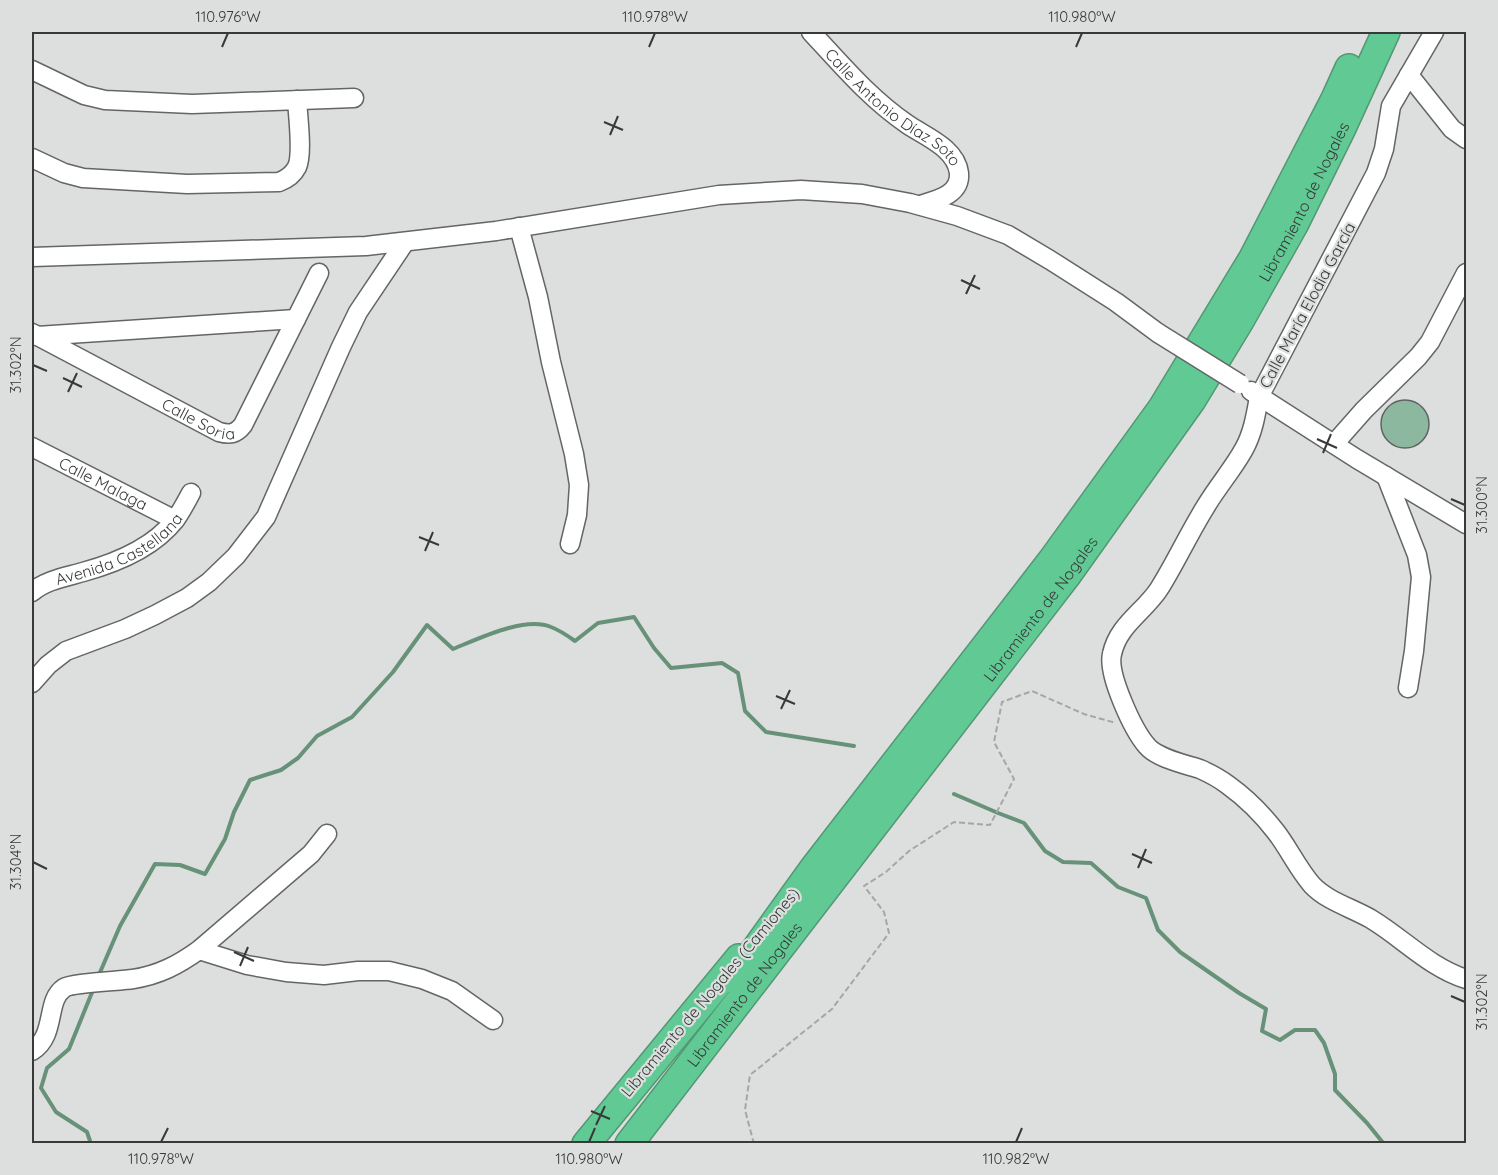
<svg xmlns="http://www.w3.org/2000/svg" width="1498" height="1175" viewBox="0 0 1498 1175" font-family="Quicksand,sans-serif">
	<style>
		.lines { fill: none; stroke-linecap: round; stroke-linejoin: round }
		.stream { stroke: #679279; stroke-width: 4 }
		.building { fill: #8bb89e; stroke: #616462; stroke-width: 1.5 }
		.minor-casing { stroke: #636665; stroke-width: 21 }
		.highway-casing { stroke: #539774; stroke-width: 30 }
		.path { stroke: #a5a7a6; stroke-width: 2; stroke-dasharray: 6 3; stroke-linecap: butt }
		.minor { stroke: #fff; stroke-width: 18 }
		.highway { stroke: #61ca94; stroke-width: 27 }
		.minor-bridge-casing { stroke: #636665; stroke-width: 21; stroke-linecap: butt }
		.minor-bridge { stroke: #fff; stroke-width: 18 }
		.ticks { fill: none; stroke: #383939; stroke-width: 2 }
		.labels { text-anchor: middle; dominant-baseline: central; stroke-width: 4.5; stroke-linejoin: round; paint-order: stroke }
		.street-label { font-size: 16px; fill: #383939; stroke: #dcdfdd }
		.neatline { fill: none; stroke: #383939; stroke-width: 2 }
		.ticks-label { font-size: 15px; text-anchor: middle; fill: #383939 }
	</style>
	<rect width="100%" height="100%" fill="#dcdfdd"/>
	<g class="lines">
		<g class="stream">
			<polyline points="954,794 998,813 1024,823 1045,851 1063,862 1091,863 1118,887 1146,898 1158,930 1180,952 1239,993 1266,1009 1262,1031 1280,1040 1295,1030 1315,1030 1324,1043 1335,1074 1335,1090 1367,1123 1384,1144"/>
			<path d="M98,977L120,926L155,864L180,865L205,874L225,839L234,812L250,780L281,770L298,758L317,736L352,717L393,672L427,625L453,649C478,639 524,616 551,627C559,630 568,636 575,641L598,623L634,617L654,648L671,668L722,663L738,673L745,711L766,732L854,746"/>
			<polyline points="91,1144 87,1132 56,1112 41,1088 47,1068 69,1049 93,990"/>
		</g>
	</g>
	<circle class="building" cx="1405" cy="424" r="24"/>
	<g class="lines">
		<g class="minor-casing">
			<g id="minor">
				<path id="s1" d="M811,32C841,64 870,99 907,124C926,137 956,148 959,173C961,195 936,200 920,205"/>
				<path d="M1434,32L1391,106L1384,149L1376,173L1259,397C1256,414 1253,433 1244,449C1233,469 1218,486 1206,506C1189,533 1176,562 1159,589C1144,612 1118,625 1112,654C1107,674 1133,730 1147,746C1157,758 1184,764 1200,769C1209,773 1220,779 1228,785C1246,798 1263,815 1276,832C1289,849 1298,869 1312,885C1327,901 1352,908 1371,919C1404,939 1429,967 1466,979"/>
				<polyline points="32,70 84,95 105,100 192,104 354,98"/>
				<polyline points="1409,75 1452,129 1466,139"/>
				<path d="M32,158L64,173L83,178L187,184L279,182C287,179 293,175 297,167C303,154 298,117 297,100"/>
				<polyline points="519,227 538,297 551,362 574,454 579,485 577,515 570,544"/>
				<polyline points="32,257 366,246 496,231 719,195 801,190 862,194 910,203 957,216 1008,235 1050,260 1116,302 1158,333"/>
				<path id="s2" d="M32,333L219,432C230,435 236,434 243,425L319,273"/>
				<polyline points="37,336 296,319"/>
				<polyline points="1251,391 1357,459 1466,524"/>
				<polyline points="1334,444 1364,410 1418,357 1430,342 1466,273"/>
				<path id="s3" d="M32,447L175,520"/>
				<polyline points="1386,476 1417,555 1421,577 1414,651 1408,688"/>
				<path id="s4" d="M32,592C46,580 66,577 83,572C116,563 153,548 175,520C181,512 186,502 191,493"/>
				<polyline points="32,683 48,665 66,651 125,629 155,615 187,598 209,582 236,556 266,517 341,347 358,312 405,242"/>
				<polyline points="199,950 247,965 286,972 324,975 358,971 389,971 422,979 452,991 493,1020"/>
				<path d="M32,1051C57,1035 45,1001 64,988C71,983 120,981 133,979C159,975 178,965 199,950L311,854L327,834"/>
			</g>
		</g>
		<g class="highway-casing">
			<g id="highway">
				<polyline points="734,979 813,869 1052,560 1162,408 1253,258 1335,99 1349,68"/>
				<polyline points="586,1144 739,958"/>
				<path id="s5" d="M629,1144L1068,574L1192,400L1241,319L1294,225L1342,128L1386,32"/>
			</g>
		</g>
		<polyline class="path" points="754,1144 745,1110 750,1075 832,1009 889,933 884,912 864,886 886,872 909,851 954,822 990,825 1014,779 994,742 1002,702 1032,691 1084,714 1116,723"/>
		<use href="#minor" class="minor"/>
		<use href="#highway" class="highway"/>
		<g class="minor-bridge-casing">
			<polyline id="minor-bridge" points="1158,333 1240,384"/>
		</g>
		<use href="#minor-bridge" class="minor-bridge"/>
	</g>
	<path class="ticks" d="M222,47L228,33M649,47L655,33M1076,47L1082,33M604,122L623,130M610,135L618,116M961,280L980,289M966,294L975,275M33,365L47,371M63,378L82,387M68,392L77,373M1317,439L1337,448M1323,453L1331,434M1451,499L1465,505M419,537L439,545M425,551L433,532M776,696L795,704M781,709L790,690M1132,854L1152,863M33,862L47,869M1138,868L1146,849M234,952L254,961M240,966L248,947M1451,996L1465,1002M591,1111L610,1119M596,1125L605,1106M161,1142L168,1128M589,1142L595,1128M1016,1142L1022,1128"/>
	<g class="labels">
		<g class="street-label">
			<text stroke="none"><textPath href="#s1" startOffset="112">Calle Antonio Díaz Soto</textPath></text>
			<text stroke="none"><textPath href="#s5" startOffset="1161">Libramiento de Nogales</textPath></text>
			<text transform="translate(1307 305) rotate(-62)">Calle María Elodia García</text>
			<text stroke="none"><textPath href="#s2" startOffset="188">Calle Soria</textPath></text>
			<text stroke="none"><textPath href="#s3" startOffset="80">Calle Malaga</textPath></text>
			<text stroke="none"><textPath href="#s4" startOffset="98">Avenida Castellana</textPath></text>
			<text stroke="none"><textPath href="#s5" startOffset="675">Libramiento de Nogales</textPath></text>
			<text transform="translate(710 992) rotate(-50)">Libramiento de Nogales (Camiones)</text>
			<text stroke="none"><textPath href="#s5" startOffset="189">Libramiento de Nogales</textPath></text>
		</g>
	</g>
	<rect width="1498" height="1175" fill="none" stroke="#dcdfdd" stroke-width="66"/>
	<rect x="33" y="33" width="1432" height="1109" class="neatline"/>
	<g class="ticks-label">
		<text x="228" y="22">110.976°W</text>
		<text x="655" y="22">110.978°W</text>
		<text x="1082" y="22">110.980°W</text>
		<text transform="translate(16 365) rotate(-90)" y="5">31.302°N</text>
		<text transform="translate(1482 505) rotate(-90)" y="5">31.300°N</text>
		<text transform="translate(16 862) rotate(-90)" y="5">31.304°N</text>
		<text transform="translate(1482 1002) rotate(-90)" y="5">31.302°N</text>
		<text x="161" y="1164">110.978°W</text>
		<text x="589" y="1164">110.980°W</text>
		<text x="1016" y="1164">110.982°W</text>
	</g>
</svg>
